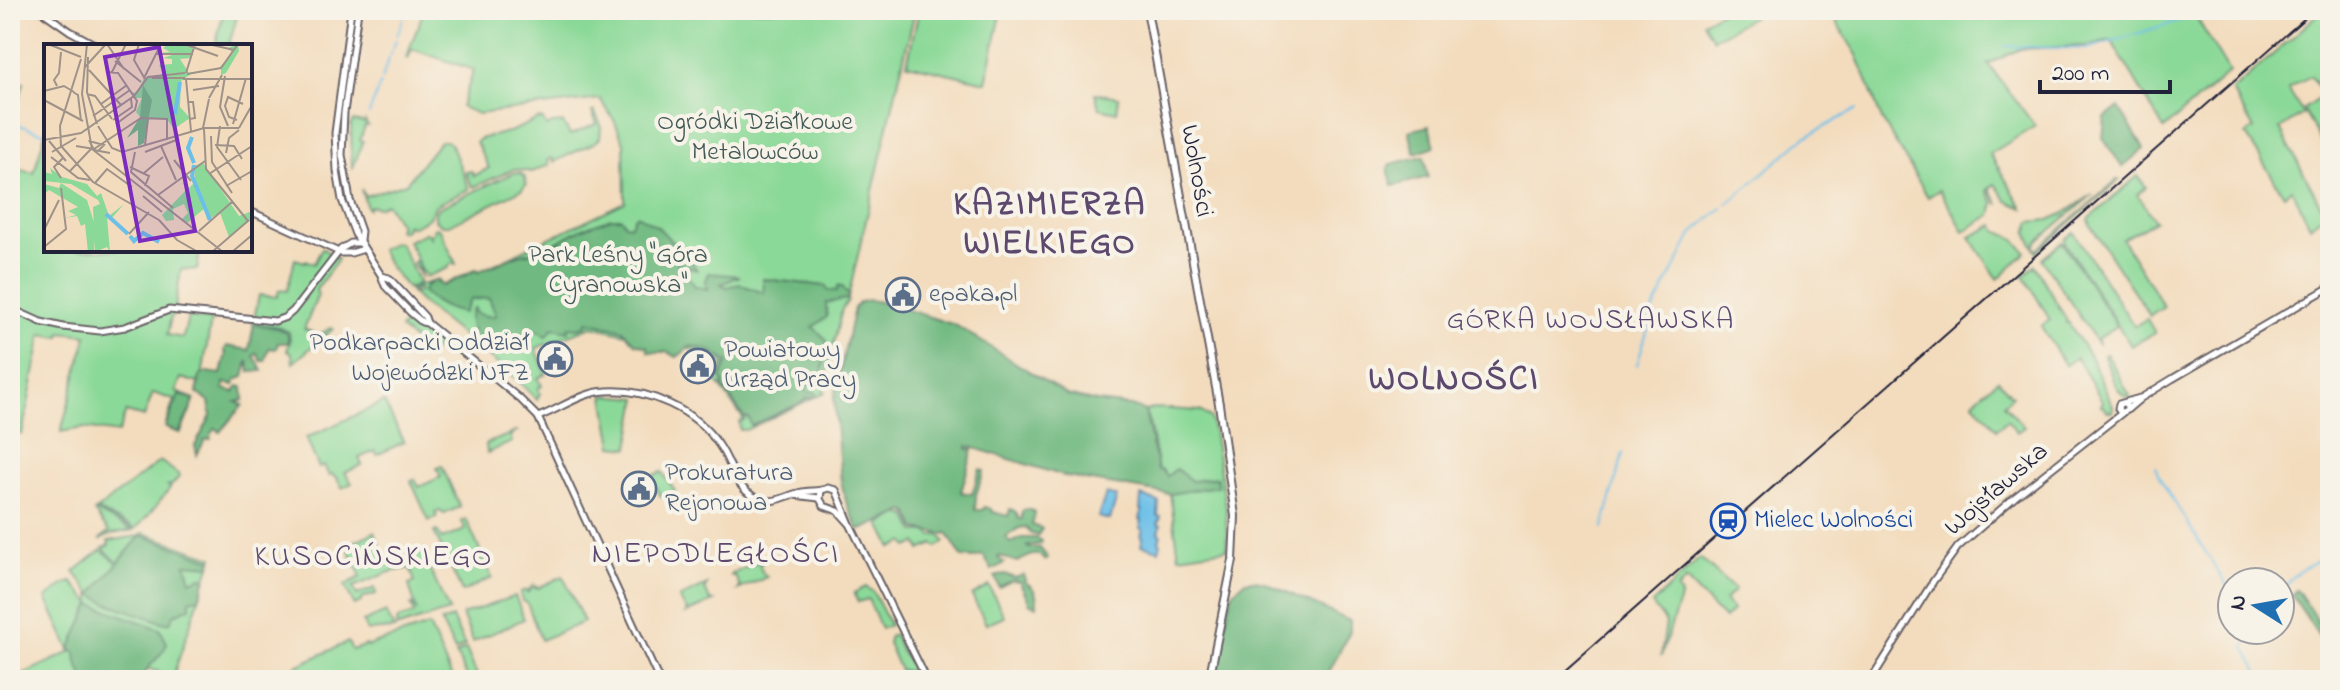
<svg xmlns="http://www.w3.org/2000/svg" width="2340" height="690" viewBox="0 0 2340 690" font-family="'Indie Flower',sans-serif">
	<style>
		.green { fill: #8bd998; stroke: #567e6a; stroke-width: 2 }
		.forest { fill: #70b980; stroke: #496e5e; stroke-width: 2 }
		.water { fill: #6cbfe8; stroke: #477092; stroke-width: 2 }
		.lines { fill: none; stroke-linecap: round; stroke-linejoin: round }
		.stream { stroke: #6cbfe8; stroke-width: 2 }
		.tertiary-casing { stroke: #6b6368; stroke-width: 9 }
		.secondary-casing { stroke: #6b6368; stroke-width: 10 }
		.tertiary { stroke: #fff; stroke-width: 5 }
		.secondary { stroke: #fff; stroke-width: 6 }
		.rail { stroke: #22223b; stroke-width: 2 }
		.labels { text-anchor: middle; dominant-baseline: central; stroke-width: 8; stroke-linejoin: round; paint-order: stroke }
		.park-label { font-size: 26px; fill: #425957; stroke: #f7f3e8 }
		.street-label { font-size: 26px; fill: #22223b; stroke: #f7f3e8 }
		.service-label { font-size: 26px; fill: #4e5e75; stroke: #f7f3e8; text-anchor: start }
		.transit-label { font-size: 26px; fill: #164399; stroke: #f7f3e8; text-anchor: start }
		.neighbourhood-label { font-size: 28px; letter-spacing: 2px; fill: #5d486e; stroke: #f7f3e8 }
		.quarter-label { font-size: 30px; letter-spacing: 2px; fill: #5d486e; stroke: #f7f3e8 }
		.district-label { font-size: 34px; font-weight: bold; letter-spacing: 2px; fill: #5d486e; stroke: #f7f3e8 }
		.inset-river { fill: none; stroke: #6cbfe8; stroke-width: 4 }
		.inset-road { fill: none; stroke: #9f9289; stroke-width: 2 }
		.view { fill: #7b2cbf; fill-opacity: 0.15; stroke: #7b2cbf; stroke-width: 4 }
		.inset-edge { fill: none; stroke: #22223b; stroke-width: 4 }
	</style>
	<rect width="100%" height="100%" fill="#f7f3e8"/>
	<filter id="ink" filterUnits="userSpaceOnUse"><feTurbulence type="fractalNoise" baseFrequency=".0125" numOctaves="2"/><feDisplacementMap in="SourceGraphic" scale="16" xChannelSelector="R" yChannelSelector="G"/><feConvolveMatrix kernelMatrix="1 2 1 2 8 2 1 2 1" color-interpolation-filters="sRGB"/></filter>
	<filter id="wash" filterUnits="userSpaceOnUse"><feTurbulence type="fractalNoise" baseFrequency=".006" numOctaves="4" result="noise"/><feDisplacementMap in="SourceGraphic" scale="32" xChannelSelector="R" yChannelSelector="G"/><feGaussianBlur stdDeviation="1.8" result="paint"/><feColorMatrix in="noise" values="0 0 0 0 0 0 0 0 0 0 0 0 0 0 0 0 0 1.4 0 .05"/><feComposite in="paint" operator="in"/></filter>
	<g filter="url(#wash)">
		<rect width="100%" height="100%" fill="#f3dcbd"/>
		<g class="green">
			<polygon points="224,10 239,10 229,44 216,43"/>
			<path d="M424,10H915L847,302L842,309L823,389L825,392L746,430H740L739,422L744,420L717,382L724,363L707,353L592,326L536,348L546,374L538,378L542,386L538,388L540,393L537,400L514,377L420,302L413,294L420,291L418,288L411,293L410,290C419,284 428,284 438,279L442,286L476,269L478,272L625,202L624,143L614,120L600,99L478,114L461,107L474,70L412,49L408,59L406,58Z"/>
			<polygon points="919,10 1002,10 986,82 907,64"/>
			<polygon points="1724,10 1764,10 1713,39 1703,22"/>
			<polygon points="1829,10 2192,10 2229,72 2164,129 2111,40 2086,46 2020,49 1988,64 2035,126 1990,154 2023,208 2007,201 1995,184 1990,188 1999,205 1989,189 1987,190 1994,203 1991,215 1964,231 1939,190 1928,197 1882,120 1857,55"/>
			<polygon points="2323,10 2330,10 2330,158 2303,109 2323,96 2310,76 2288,89 2303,114 2280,129 2325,213 2310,226 2292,189 2284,195 2246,135 2254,129 2232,91"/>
			<polygon points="10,80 24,83 10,131"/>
			<polygon points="1095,93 1119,97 1117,112 1099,108"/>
			<polygon points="594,111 601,125 600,138 596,142 554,162 552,158 548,160 549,165 532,172 514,169 474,187 472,186 465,172 471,171 474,176 489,168 476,142 479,139 512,131 538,119 543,120 546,127 553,124 563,123 570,135 597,124 592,112"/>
			<polygon points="353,121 364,123 365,121 368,126 365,126 360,140 363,141 352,170 351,125"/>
			<polygon points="46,129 46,250 200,250 197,270 181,269 174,315 171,317 167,335 183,338 188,317 211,320 203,371 198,383 181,378 176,392 195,399 181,433 165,427 174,400 153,393 144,417 126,412 118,433 83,428 61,432 87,335 61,332 60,337 42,334 22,434 10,433 10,281 14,264 10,263 10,167 34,173"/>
			<polygon points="440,141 446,141 451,144 469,189 436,205 428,219 411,227 408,224 406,225 406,230 399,231 398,227 400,225 386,203 379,207 370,206 368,209 367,208 361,189 365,196 406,183"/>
			<polygon points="513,173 520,173 525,177 526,185 521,190 449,225 442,225 435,220 435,212 438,208"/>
			<polygon points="2138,176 2146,187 2137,194 2155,221 2122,239 2164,307 2150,316 2091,226 2089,219"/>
			<polygon points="2117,180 2119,180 2037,252 2035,248 2038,249"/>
			<polygon points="2093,194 2037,242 2034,247 2027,232 2031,222 2049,220 2065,213"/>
			<polygon points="1994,225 1997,231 2015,239 2026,252 1998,279 1970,237"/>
			<polygon points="436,227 440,229 456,264 451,264 448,268 426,277 417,263 422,278 413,264 415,261 418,262 408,241 427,232 430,237 430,234 434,231 433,229"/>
			<polygon points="2074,232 2134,326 2147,319 2155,333 2131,346 2065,243 2065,239"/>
			<polygon points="393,242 400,244 419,283 408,289 391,269 380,250"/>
			<polygon points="2062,242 2117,326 2097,339 2099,343 2098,344 2042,259"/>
			<polygon points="322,248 338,259 316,290 318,295 304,329 319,335 330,328 333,329 293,363 292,353 287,351 290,341 289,332 276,326 253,324 259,295 277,297 279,290 287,291 295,259 305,262 306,260 314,264"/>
			<polygon points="2035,265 2066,319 2066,323 2068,322 2090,356 2113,406 2112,412 2108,411 2101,405 2103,402 2078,360 2076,358 2065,365 2041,326 2050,320 2024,276"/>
			<polygon points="407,321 412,321 439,344 431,354 400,329"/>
			<path d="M2107,354L2130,396L2128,398C2114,391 2110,369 2104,355Z"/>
			<polygon points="1998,380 2012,396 2004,404 2024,427 2017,432 2007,420 1997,429 1973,401"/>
			<polygon points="604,395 638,398 629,448 613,446"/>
			<polygon points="384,402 404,442 377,455 375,451 359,458 362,465 345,473 352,483 342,488 336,477 334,477 332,474 329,476 324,466 319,468 306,438"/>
			<polygon points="1155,408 1200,411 1211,418 1226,506 1227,549 1179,556 1170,494 1144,490 1145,483 1159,475 1149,422 1145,411"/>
			<polygon points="518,431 510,436 512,442 487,453 486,444"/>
			<path d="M160,461L178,474L179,477L173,484L168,486L171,487C159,502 149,517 135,529L97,510Z"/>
			<polygon points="442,466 460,507 444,514 440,511 435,513 437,517 429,521 411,481 415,479 419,487 441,477 437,468"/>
			<polygon points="662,472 675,491 661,497 651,476"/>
			<polygon points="95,511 128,528 134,530 112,534 99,540 109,532 94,512"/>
			<polygon points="903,513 904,516 907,515 915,532 929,532 932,536 940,535 945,542 937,547 934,544 921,550 917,543 908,547 905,542 892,548 880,524"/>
			<polygon points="466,519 492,578 462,592 434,532 437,531 442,539 465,530 462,521"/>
			<polygon points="374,532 389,565 421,550 449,611 396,628 398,619 414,614 411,605 413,605 417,612 409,585 415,582 410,568 390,572 353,587 357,595 375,588 376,594 363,598 361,602 354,605 345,585 361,577 347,545"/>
			<polygon points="143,533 213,557 173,676 166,680 159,680 159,672 147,668 141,680 26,680 23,674 71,652 46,598 65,584 72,582 91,603 91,593 74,572 101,550 117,562 103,548 109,545 108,541 138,536"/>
			<polygon points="1700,558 1735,590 1725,600 1733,610 1724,619 1686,580 1677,590 1681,595 1661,657 1666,623 1652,604"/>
			<polygon points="760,561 762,563 759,565 764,575 767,577 738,590 740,587 735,576 731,576 732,574"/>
			<polygon points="563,576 584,622 541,640 527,603 522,601 520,593 525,590 527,593 529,591 528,589 530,591 531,587 536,588 535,586 538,588"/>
			<polygon points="707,585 705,589 710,600 714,601 685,614 687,611 679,598"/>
			<polygon points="989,586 1004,616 986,624 972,596"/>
			<polygon points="866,587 873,592 890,625 881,629 868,599 858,602 854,593"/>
			<polygon points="515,596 524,619 473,642 462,615"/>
			<polygon points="386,612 394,629 367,631 363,622"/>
			<polygon points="452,618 465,646 455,651 441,622"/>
			<polygon points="429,626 453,680 266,680 348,642 352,650 367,645 368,647 373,644"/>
			<polygon points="894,634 902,653 913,666 907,672 903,670 904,673 901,673 888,643 890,636"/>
			<polygon points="466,649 477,675 472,680 468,680 456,654"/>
		</g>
		<g class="forest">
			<polygon points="2119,107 2144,149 2122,167 2103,138 2105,118"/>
			<polygon points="1429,126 1435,146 1415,153 1409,131"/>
			<polygon points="1424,156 1428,177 1393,186 1388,169 1391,164"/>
			<path d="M637,215L658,227L693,264L697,270L678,264L695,286L708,289L705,282L709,273L740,276L721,284L727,287L739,284L764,293L763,279L826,286L828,290L837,291L838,286L843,287L845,292L849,293L847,299L826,303L827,317L813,327L826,339L829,348L824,362L822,377L818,374L806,389L808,392H816L817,396L806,398L803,402L751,426L749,418L744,417L722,386L724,383L721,378L728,362L709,350L691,346L677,357L667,352H648V347L635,343L623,330L587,321V325L579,328L569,327V331L553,328L546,337L541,332L531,330V334L525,338L521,337L513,342L510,341L503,344V347C485,352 461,326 473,308H475V313C482,315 489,318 496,315L489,298L470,300L463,313C447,310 434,303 423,293L425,286L436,280L442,286L476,270L478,272L518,255L542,250L581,229L611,218H621L625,224L631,225L634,217Z"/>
			<path d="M869,300L880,302L891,308L908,310L955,325L1067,395L1097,402L1131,406L1145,411L1158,470H1162L1167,476L1176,469L1192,481L1217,477L1218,486L1170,494L1103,483L1067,477L968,446V449L973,450L961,492L972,494L980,469L984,471L976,495L975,510H982L985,507L991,509L992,512L1008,516L1010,509C1016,510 1017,515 1019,519H1022V511L1026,509L1033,511L1035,514L1032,525L1042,529L1038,535L1031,534L1026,527L1019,528L1006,537L1010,543L1021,538H1037L1042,541L1041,544L1027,546L1028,548H1040L1048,558L1045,560L1040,555H1032L1017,562L999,556L998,558L1004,563L992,570L983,555L973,558L962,557L947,533L943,534L916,529L909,513L905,511L859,531L846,502L841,481L834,399L854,308L860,302Z"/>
			<path d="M254,324C267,326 278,326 288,334V343H278L276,349L269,348L265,361H261L257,353L254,356L263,371L250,372L248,361L244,377L236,380L234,385L224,383V389L234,392L239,386L243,387L244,400L236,402L243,405L220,432L216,428L211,435V439L205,440L197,455L195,446L211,416L209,401L197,393L200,376L207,372L221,374L226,353L224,351L227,346L249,350Z"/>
			<polygon points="179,395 192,398 194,402 179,433 166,428 166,425"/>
			<polygon points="141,535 212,560 210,566 186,564 191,581 201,577 206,578 199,598 190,600 190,607 175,614 170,622 165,623 107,603 92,594"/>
			<path d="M1005,574L1014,578L1024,575L1025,582C1035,588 1037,594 1037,606L1030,604L1020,582L1011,581L999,587L995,577Z"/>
			<polygon points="1254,580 1265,582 1350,621 1350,631 1325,680 1214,680 1232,593 1245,581"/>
			<polygon points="2296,590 2300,594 2330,641 2330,653 2292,595"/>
			<path d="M91,604L160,629L167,643C162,659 148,662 141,680H85L77,663L76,653L70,649Z"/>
		</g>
		<g class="water">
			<polygon points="1106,494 1117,497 1110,520 1098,517"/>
			<polygon points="1141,496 1159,502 1158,516 1161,517 1158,524 1161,525 1159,533 1161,534 1159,541 1161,543 1159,550 1141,545 1143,537 1141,536 1143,529 1140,528 1142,520 1140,519 1142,511 1140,510"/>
		</g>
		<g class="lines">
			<g class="stream">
				<polyline points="404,17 407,10"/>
				<polyline points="397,36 403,20"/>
				<polyline points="2005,46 2087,49 2214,10"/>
				<polyline points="393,48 396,40"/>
				<polyline points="390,55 392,51"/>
				<polyline points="382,78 389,58"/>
				<polyline points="369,114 380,84"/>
				<polyline points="10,122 12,122"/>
				<polyline points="15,124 26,127"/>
				<polyline points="28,128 46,134"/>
				<polyline points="1727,204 1804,138 1857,109"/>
				<polyline points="1637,365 1653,311 1693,233 1722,208"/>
				<polyline points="2155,466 2160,479 2232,594"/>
				<polyline points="1603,528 1623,453"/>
				<polyline points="2280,594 2293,576 2330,552"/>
				<polyline points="2253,630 2248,636 2245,648 2263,680"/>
			</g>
		</g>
	</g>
	<g filter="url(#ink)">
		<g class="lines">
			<g class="tertiary-casing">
				<g id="tertiary">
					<polyline points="40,10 70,31 98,46"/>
					<polyline points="351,10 335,133 337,171 342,200 355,234 381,275 385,286 410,312 422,322 427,323 520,399 538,417 659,680"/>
					<polyline points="358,10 344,113 342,155 350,200 361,231 360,240"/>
					<polyline points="250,211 341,253 351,253 364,249"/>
					<polyline points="382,276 389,278 425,317 427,323"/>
					<polyline points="10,308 41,322 63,327 100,331 125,327 169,310 275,321 286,317 293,311 341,249 351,243 361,243"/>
					<polyline points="2125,403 2128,409 2121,413 2118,409 2119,404 2140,398"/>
					<polyline points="2128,409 2141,398 2172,379 2330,287"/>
					<path d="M538,417C560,409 582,392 606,391C648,388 695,410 719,445C733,465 735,493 763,500C776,503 786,496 798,493C809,489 818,493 828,488L836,490L850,524L927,680"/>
					<polyline points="821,491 820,499 824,506 838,511 849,523"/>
					<polyline points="794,495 819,498"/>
					<polyline points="1871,680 1934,580 1958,547 2015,497 2122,413"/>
				</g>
			</g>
			<g class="secondary-casing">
				<polyline id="secondary" points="1147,10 1219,404 1235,516 1233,560 1209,680"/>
			</g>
			<use href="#tertiary" class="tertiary"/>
			<use href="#secondary" class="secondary"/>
			<polyline class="rail" points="1554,680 2314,10"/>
		</g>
	</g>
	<defs>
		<g id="civic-ring" transform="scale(1.8)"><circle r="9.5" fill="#f7f3e8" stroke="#5c6f8a" stroke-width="1.5"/><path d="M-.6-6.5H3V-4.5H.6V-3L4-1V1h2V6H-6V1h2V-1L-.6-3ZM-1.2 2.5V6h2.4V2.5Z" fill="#5c6f8a"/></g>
		<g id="station-ring" transform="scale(1.8)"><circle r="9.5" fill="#f7f3e8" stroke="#1a4fb4" stroke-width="1.5"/><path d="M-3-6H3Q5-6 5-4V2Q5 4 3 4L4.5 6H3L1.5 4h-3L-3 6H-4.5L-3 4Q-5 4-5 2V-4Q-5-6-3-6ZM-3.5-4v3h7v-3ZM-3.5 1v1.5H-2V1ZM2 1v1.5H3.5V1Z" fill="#1a4fb4"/></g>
	</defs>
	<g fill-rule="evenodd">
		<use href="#civic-ring" x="903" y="295"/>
		<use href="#civic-ring" x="555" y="359"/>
		<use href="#civic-ring" x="698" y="366"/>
		<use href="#civic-ring" x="639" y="489"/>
		<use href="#station-ring" x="1728" y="521"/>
	</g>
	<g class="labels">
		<g class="park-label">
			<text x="755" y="123">Ogródki Działkowe<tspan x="755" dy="30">Metalowców</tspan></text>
			<text x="618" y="256">Park Leśny "Góra<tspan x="618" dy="30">Cyranowska"</tspan></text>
		</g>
		<g class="street-label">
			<text transform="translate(1196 171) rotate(80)">Wolności</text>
			<text transform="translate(1997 490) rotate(-41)">Wojsławska</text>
		</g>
		<g class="service-label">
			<text x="929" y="295">epaka.pl</text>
			<text x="529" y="344" text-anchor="end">Podkarpacki Oddział<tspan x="529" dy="30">Wojewódzki NFZ</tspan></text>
			<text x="724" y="351">Powiatowy<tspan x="724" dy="30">Urząd Pracy</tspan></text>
			<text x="665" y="474">Prokuratura<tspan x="665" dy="30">Rejonowa</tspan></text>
		</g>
		<g class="transit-label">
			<text x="1754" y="521">Mielec Wolności</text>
		</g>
		<g class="neighbourhood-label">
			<text x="1591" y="321">GÓRKA WOJSŁAWSKA</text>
		</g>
		<g class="quarter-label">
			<text x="716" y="555">NIEPODLEGŁOŚCI</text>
			<text x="374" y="558">KUSOCIŃSKIEGO</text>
		</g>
		<g class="district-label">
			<text x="1050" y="206">KAZIMIERZA<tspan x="1050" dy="39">WIELKIEGO</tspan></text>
			<text x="1454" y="381">WOLNOŚCI</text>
		</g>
	</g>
	<g transform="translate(44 44)">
		<rect width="208" height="208" fill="#f3dcbd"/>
		<path d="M125,0L151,3L144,23L147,14L136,15L145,29L174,25L189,9L184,4L194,0L195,7L182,29L177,31V24L147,30L137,37L136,63L146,74L130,85L123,75L97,74L92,68L98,54H92L87,48L93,49L100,34L120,30L115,21L128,20V15L119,14L128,11L117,9L126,8L119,4ZM159,119L195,172L208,167V175L185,193L176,169L163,176L161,164L143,179L138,175L144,169L140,160L129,165L130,176L122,177L118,171L143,145L138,138L145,144L151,138L150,122ZM6,124L18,133L43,140L53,152L57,149L65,172L80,160L66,176L63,173L66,208L63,203L51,208L49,163L56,160L54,156L27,140L0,137V128L8,130ZM17,139L43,156L51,182L50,208H44L41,180L37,182L33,172L21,174L32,171L24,167L34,163L5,146L0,150V140L15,144Z" fill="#8bd998"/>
		<path d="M99,41L108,56L100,99L94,102V86L83,94L96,73Z" fill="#70b980"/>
		<path class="inset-river" d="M131,70L136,38M148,93L144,104L150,119M150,121L148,132L166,176M62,170L84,190M86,192L90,197L99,189L115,198"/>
		<path class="inset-road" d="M4,0L37,13M43,0L38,50L48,105L179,208M63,0L80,25M95,0L90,16L101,35M140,0L174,12M164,0L190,6M113,10H149M44,13L43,48L53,80M37,15L16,82L17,102L49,138L115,176M71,17L97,38M41,23L62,0M45,26L77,61M63,28L74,29L93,57L91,66L72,80M68,28L82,0M142,29L151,0M143,30L177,24L194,0M181,32L176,63L184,82M100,34L117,0M108,34H141M139,35H208M142,35L147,87M13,42L10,36L15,29L17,8M149,46L175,42M0,47L20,42L30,48M29,48L34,51L37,77M43,50L51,52L68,75M165,54L178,31M0,56L39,77M144,58H149L151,74L146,75M57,60L83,41M49,72L86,46M69,76L88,63L87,55M193,76L185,73L181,62L184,53L199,60M189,80L202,34M54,82L68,104L78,108L160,84M176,82L173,103L197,136M159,84L165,55M160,84H195M195,84L208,61M160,85L162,125L204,177M167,92L168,118L188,149M0,96L37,89L90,52L104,33L141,29M45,96L50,106L66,109M5,97L22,117M45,97L60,101L54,107M101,101L104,75M171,101L190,102L198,115M32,102L50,105L97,74L123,75V96M117,102L132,136M8,108L32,94M91,108L87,128L129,164M101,108L135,95M182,109L185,94L195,86M7,113L34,134L46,136M130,116L147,137M86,123L105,132L101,142M25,128L47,105M100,129L119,113M165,130L208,102M17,134L10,123L19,114M51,139L63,125L88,143M182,142L208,127M114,151L161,117M99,152L118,168M115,176L133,196L154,208M0,186L15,156M155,187L189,157M85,190L105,168M0,203L22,185L17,144M168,208L205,176M188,208L208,191"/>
		<path class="view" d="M115,3L151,187L96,197L61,13Z"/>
		<rect width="208" height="208" class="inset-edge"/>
	</g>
	<rect width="2340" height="690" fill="none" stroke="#f7f3e8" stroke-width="40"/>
	<g transform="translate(2256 606) rotate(281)"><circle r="38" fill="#f7f3e8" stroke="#a29fa3" stroke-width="2"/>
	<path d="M0-6L14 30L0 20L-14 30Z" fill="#1f6fb2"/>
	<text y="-12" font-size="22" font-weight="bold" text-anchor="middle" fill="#22223b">N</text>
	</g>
	<path d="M2040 80v12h130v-12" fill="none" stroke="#22223b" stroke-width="4"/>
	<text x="2052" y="80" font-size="24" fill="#22223b" stroke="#f7f3e8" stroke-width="6" paint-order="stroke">200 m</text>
</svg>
